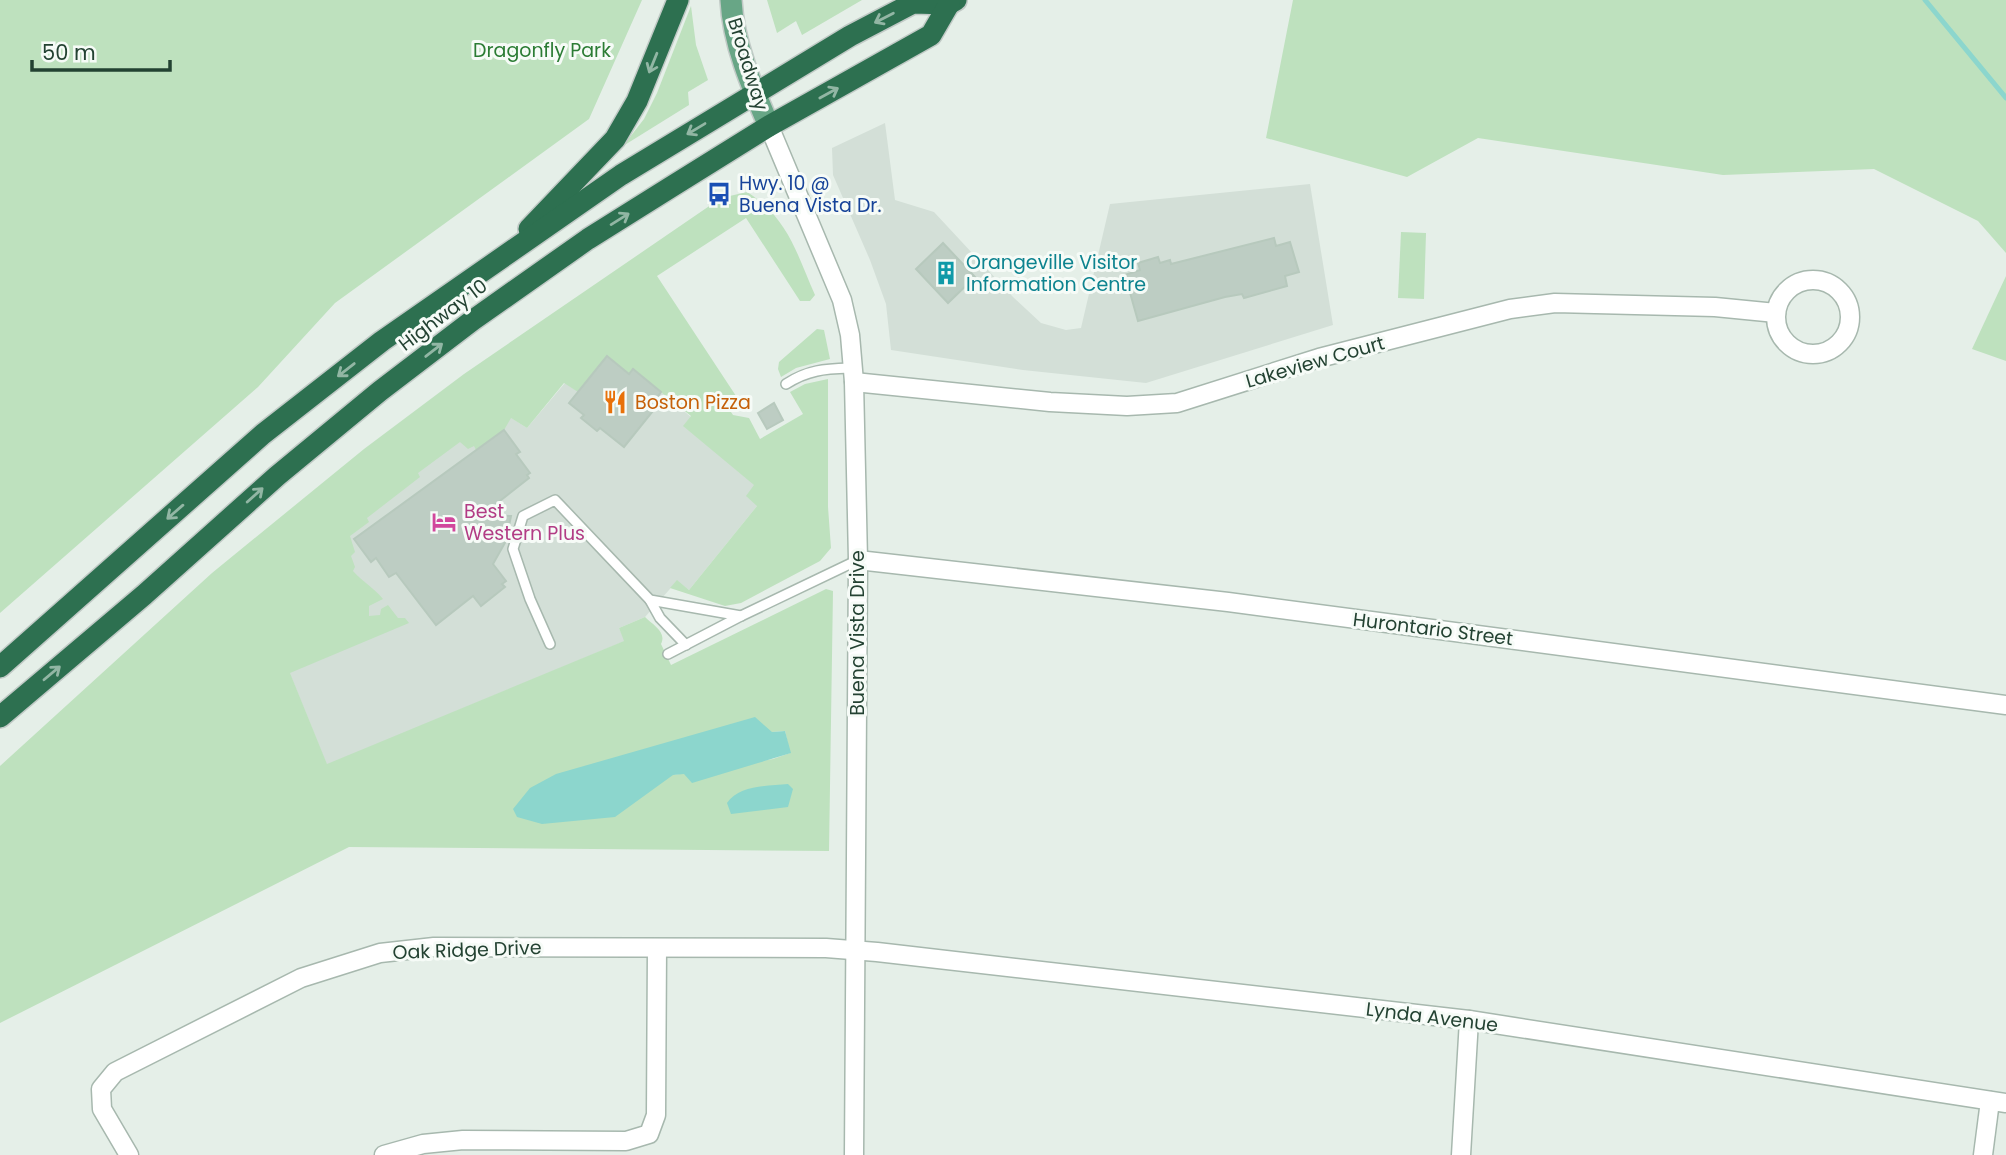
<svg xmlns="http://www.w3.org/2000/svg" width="2006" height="1155" viewBox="0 0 2006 1155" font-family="Poppins,sans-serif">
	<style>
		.built { fill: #d3dfd7 }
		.green { fill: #bee1be; fill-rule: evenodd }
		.water { fill: #8cd6cd }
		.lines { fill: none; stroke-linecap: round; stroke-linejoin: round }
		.stream { stroke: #8cd6cd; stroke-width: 5 }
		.building { fill: #bdcdc3; stroke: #b7c9bd; stroke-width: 2 }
		.lane-casing { stroke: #a7b8ae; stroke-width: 12 }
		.street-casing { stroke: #a7b8ae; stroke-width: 21 }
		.primary-casing { stroke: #c1cac6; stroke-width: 24 }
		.highway-casing { stroke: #c1cac6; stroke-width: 24 }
		.lane { stroke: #fff; stroke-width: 9 }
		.street { stroke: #fff; stroke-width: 18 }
		.primary { stroke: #68a686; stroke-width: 21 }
		.highway { stroke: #2d7050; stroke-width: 21 }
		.oneway { stroke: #92b6a4 }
		.labels { text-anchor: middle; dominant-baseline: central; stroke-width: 6; stroke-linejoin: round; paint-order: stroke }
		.park-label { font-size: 19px; fill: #2b7c34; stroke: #f6fbf7 }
		.street-label { font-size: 19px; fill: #234232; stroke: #f6fbf7 }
		.transit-label { font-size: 19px; fill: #164399; stroke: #f6fbf7; text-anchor: start }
		.culture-label { font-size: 19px; fill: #0d838f; stroke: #f6fbf7; text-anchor: start }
		.food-label { font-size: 19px; fill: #c56008; stroke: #f6fbf7; text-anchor: start }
		.hotel-label { font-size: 19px; fill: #b23c85; stroke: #f6fbf7; text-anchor: start }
	</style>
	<rect width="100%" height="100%" fill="#e5efe8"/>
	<g class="built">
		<polygon points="885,123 895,200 934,212 1013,297 1041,323 1066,330 1081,328 1110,204 1310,184 1333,325 1146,383 1023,370 891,350 886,304 870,260 833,175 832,148"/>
		<polygon points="607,356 633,369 691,417 684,426 755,485 757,506 689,590 677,581 645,617 619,628 625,641 327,765 286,664 315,562 455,424 510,417 527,428 565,383 579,392"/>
	</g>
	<g class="green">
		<polygon points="0,0 642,0 589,119 335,303 258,387 0,613"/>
		<polygon points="767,0 862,0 802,35 796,21 777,33"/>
		<polygon points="1293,0 2006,0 2006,253 1978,221 1874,169 1723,175 1478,138 1407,177 1266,138"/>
		<polygon points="691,6 696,45 708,80 688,92 689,105 623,146 644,119 657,93"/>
		<path d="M747,192C788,218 796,252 815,295L810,301H800L746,218L657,276L738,399L727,406L733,415L749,418L760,439L803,414L790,392L805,384L828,379V507L831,548L820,561L741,603L725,606L670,588L677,580L689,590L757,506L746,496L754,485L683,426L691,416L633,370L629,374L607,356L578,392L564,383L527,428L511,418L504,430L476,450L474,446L468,449L460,442L418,473L420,477L367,518L369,522L350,536L355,552L351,556L355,567L353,571C363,582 374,588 383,599L369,606V616L380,615L381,609L388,605L398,618H405L409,623L290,673L327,764L624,641L619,628L645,617C653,625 667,632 661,644L671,665L826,589L833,591L829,851L349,847L0,1023V766L212,573L364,449L464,374L721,198ZM785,731L790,753L773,759L673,775L772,732Z"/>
		<polygon points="1401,232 1426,233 1424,299 1398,298"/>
		<polygon points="2006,276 2006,361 1972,349"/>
		<polygon points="817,329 824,330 830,359 796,368 781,377 778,369 779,362"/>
	</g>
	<g class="water">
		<polygon points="755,717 772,732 785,731 791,753 692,783 684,774 673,775 615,817 542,824 517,817 513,809 530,788 556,774"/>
		<path d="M788,784L793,789L788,807L731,814L727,803C739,785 768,786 788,784Z"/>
	</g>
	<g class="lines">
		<polyline class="stream" points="1925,0 2006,98"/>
	</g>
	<g class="building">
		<polygon points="1274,238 1276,246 1290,242 1299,272 1285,276 1287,286 1244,298 1242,294 1225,297 1138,321 1125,275 1140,270 1138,263 1158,257 1160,263 1170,260 1171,264"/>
		<polygon points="943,243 975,277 948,303 916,269"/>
		<polygon points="607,356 629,374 633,369 661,392 657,398 661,401 624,447 600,428 597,431 581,418 584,415 569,403"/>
		<polygon points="774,403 783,420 767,429 758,413"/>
		<polygon points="504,430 520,452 516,454 530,473 527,475 529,478 482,515 511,516 506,541 493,564 506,581 502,584 505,587 481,606 473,596 436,625 396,573 389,577 376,558 371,562 354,539"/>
	</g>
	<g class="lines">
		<g class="lane-casing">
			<g id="lane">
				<path d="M786,384C809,369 826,369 853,368"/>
				<polyline points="650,600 660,618 686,645"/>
				<polyline points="550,644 530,599 513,549 523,516 555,500 650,600 741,616"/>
				<polyline points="668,654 741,616 858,560"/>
			</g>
		</g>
		<g class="street-casing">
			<g id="street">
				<polyline points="769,126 842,300 850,335 854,382 858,560 854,1155"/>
				<circle cx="1813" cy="317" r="37"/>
				<polyline points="854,382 1050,402 1127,406 1177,403 1319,358 1510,309 1555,303 1715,307 1776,313"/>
				<polyline points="858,560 1228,602 2006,705"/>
				<polyline points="129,1155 102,1109 101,1089 115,1072 301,978 380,953 434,947 826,948 877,952 1469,1020 2006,1103"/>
				<polyline points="384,1155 423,1144 463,1140 626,1141 649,1134 656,1115 657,948"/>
				<polyline points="1461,1155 1469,1020"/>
				<polyline points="1983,1155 1990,1101"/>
			</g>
		</g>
		<g class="primary-casing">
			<path id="primary" d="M731,0C733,43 752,87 769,126"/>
		</g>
		<g class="highway-casing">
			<g id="highway">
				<polyline points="529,229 615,139 637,101 678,0"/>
				<polyline points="0,667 263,434 382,341 621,175 850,36 913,3 949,4 956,0"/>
				<polyline points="0,717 144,595 277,476 380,391 473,320 588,239 671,187 769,126 931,35 949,4"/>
			</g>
		</g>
		<use href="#lane" class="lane"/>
		<use href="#street" class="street"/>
		<use href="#primary" class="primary"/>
		<use href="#highway" class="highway"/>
	</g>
	<defs><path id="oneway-shaft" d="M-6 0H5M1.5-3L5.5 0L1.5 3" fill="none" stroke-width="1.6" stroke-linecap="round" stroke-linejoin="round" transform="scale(1.75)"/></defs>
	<g class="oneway">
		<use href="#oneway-shaft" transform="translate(884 18) rotate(153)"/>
		<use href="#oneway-shaft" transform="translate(653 63) rotate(112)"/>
		<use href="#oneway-shaft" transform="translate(829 93) rotate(-29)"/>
		<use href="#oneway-shaft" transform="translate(696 129) rotate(149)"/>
		<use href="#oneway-shaft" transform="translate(620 219) rotate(-32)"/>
		<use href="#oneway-shaft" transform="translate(434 350) rotate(-38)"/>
		<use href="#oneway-shaft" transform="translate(346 370) rotate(142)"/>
		<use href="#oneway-shaft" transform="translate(255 495) rotate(-42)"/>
		<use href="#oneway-shaft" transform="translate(175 512) rotate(139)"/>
		<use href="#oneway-shaft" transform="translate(52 673) rotate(-40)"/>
	</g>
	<defs>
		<g id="bus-bare" transform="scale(1.89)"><path d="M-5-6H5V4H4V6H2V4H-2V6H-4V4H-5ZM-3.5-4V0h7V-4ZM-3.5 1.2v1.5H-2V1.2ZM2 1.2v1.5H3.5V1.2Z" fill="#1a4fb4" stroke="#f6fbf7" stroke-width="2.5" paint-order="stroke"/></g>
		<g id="building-bare" transform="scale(1.89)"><path d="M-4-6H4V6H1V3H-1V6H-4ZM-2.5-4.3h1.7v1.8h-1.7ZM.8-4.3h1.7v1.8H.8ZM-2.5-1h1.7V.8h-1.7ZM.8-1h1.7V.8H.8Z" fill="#0f9aa8" stroke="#f6fbf7" stroke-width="2.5" paint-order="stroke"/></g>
		<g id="restaurant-bare" transform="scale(1.89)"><path d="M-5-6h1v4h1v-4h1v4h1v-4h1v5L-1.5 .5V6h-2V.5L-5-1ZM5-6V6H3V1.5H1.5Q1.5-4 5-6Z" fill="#e8710a" stroke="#f6fbf7" stroke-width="2.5" paint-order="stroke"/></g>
		<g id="hotel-bare" transform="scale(1.89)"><path d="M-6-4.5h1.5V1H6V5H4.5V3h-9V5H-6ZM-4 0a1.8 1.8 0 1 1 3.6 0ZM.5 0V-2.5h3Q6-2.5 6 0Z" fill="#d1479c" stroke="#f6fbf7" stroke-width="2.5" paint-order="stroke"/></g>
	</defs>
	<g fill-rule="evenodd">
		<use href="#bus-bare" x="719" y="194"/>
		<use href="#building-bare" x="946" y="273"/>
		<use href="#restaurant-bare" x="615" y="402"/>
		<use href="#hotel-bare" x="444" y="522"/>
	</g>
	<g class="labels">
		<g class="park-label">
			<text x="542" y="50">Dragonfly Park</text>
		</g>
		<g class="street-label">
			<text transform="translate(748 64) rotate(73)">Broadway</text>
			<text transform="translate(443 315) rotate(-37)">Highway 10</text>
			<text transform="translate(1315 362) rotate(-16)">Lakeview Court</text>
			<text transform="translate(1433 629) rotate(7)">Hurontario Street</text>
			<text transform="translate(857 633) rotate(-90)">Buena Vista Drive</text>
			<text transform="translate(467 950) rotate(-2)">Oak Ridge Drive</text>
			<text transform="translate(1432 1017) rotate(7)">Lynda Avenue</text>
		</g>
		<g class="transit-label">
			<text x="739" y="183">Hwy. 10 @<tspan x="739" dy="22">Buena Vista Dr.</tspan></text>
		</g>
		<g class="culture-label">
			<text x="966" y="262">Orangeville Visitor<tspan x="966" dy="22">Information Centre</tspan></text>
		</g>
		<g class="food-label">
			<text x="635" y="402">Boston Pizza</text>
		</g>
		<g class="hotel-label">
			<text x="464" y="511">Best<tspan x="464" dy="22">Western Plus</tspan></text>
		</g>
	</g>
	<path d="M32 60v10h138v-10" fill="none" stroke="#234232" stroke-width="3.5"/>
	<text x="42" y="60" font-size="21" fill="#234232" stroke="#f6fbf7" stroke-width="5" paint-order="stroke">50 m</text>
</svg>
